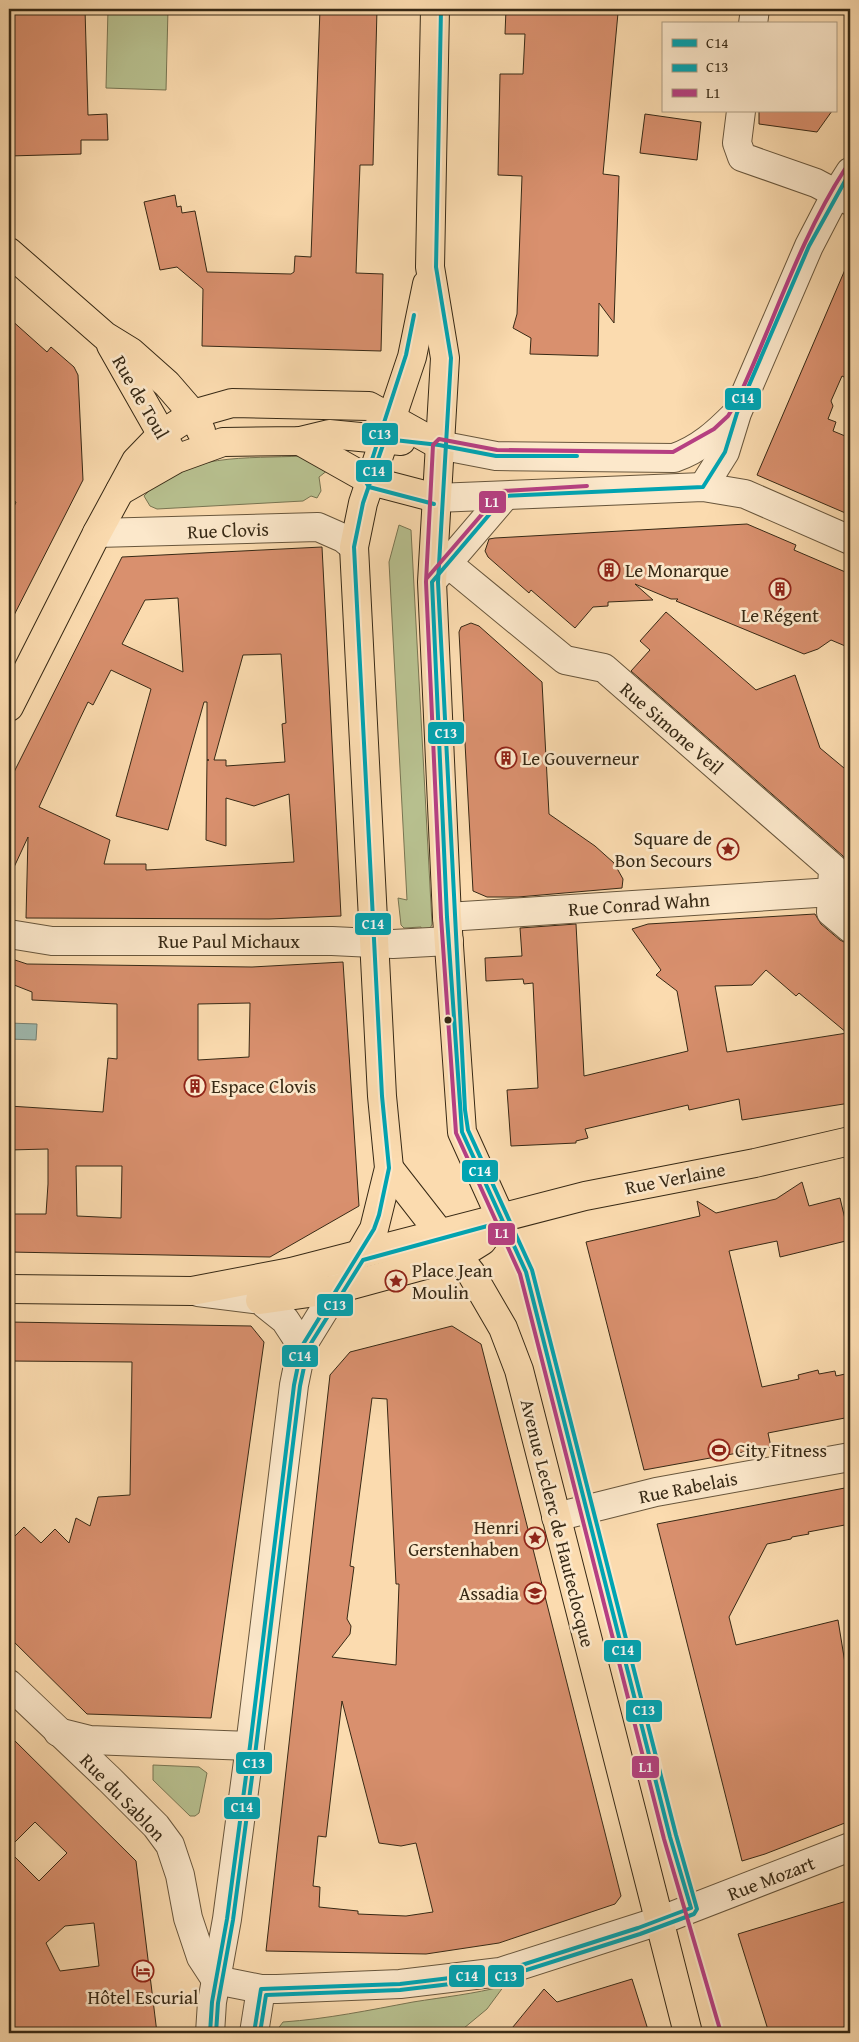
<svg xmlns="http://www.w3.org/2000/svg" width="859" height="2042" viewBox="0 0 859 2042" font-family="'Gentium Book Plus',serif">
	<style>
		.green { fill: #b8c190; stroke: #787552 }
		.water { fill: #9fbab0; stroke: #758072 }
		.building { fill: #d9906e; stroke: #372915; fill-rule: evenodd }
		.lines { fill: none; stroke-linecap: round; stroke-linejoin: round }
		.minor-casing { stroke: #68563c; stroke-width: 30 }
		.major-casing { stroke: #372915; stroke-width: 30 }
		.minor { stroke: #fce8cb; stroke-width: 28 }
		.major { stroke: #fbdbaf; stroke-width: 28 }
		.bus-1-casing { stroke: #fce8cb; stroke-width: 8 }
		.bus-2-casing { stroke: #fce8cb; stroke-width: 8 }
		.bus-3-casing { stroke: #fce8cb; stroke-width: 8 }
		.bus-1 { stroke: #00a4b2; stroke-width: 4 }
		.bus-2 { stroke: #00a4b2; stroke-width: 4 }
		.bus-3 { stroke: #b63f82; stroke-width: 4 }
		.bus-dot { fill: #372915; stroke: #fce8cb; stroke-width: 2 }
		.labels { text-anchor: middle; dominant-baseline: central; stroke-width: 5; stroke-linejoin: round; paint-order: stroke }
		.street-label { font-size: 19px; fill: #372915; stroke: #fce8cb }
		.poi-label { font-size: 19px; fill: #372915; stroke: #fce8cb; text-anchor: start }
		.line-badge { stroke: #fce8cb; stroke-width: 2 }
		.badge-label { font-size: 14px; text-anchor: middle; font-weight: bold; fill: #fff }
	</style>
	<rect width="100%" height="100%" fill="#fbdbaf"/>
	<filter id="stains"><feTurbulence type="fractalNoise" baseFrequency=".004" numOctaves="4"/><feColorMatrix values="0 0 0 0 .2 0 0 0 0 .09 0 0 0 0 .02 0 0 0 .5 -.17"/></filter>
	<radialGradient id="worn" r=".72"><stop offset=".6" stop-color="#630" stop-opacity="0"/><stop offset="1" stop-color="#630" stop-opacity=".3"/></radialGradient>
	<g class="green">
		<polygon points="108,9 168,9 166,90 106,88"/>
		<path d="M302,456L328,470L319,477L321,491L317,498L311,496L303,501L157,509L150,506L144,496C182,452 249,459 302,456Z"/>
		<polygon points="399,525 411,530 432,924 430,929 422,935 421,927 404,928 401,925 398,898 407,900 389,562"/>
		<polygon points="153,1765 199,1767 207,1773 199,1813 195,1816 190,1816 153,1780"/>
		<path d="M504,1986L487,2009L458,2033H278L277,2030L283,2022C327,2019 370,2010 413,2002C444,1997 474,1994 504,1986Z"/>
	</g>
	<polygon class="water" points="9,1023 37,1024 36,1040 9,1039"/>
	<g class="building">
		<polygon points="9,9 85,9 88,115 107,114 108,140 81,140 81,154 9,156"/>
		<polygon points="320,9 377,9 373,165 360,165 356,273 383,274 381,351 202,346 203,289 177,267 160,270 144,202 175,195 177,207 181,206 182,213 195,211 207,272 291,274 294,272 295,256 311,257"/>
		<polygon points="506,9 594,9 594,11 618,13 603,174 619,176 614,323 599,303 598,356 530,354 531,338 513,328 517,314 522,176 498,175 500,74 523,74 525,34 505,34"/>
		<polygon points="759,111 832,111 817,132 759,124"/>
		<polygon points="645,114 701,122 697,160 640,153"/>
		<polygon points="850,258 850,380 842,376 831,401 833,406 828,419 836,422 833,431 850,438 850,515 757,475"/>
		<polygon points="9,318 47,352 51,347 74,367 78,375 83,480 9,625 9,518 16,502 9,499"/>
		<polygon points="747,524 796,545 794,550 850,574 850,648 831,640 818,649 804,654 676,601 678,599 671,599 635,584 653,600 608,602 608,606 593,607 575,628 531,590 529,593 488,557 485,551 489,539 495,538"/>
		<path d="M322,547L341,916L269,919L26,918L28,837L9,878V782L122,557ZM178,598L183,672L122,644L145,600ZM281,654L286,723L282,724L285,762L226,766V760H214L243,655ZM111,670L151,689L116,816L168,830L204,702H207V760H209H207L206,840L226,846V798L254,806L289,794L294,862L146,870V864H104L110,840L39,807L76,727L88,702L93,705Z"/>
		<polygon points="666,612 756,690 795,675 820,748 850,773 850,868 843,856 631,671 650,650 640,641"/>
		<polygon points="471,623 479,626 542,682 549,814 595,846 614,863 623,879 622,888 518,897 487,897 473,891 459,632 461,627"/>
		<path d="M815,914L821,924L840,940L850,945V1103L742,1120L739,1099L689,1110L688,1105L585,1129L588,1138L576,1141V1143L511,1146L507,1090L538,1088L533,983L524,984L523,979L486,981L485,958L522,956L520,928L576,924L584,1076L688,1051L677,991L656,975L661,970L632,929L648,924ZM766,970L796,996L799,993L847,1033L727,1052L715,986L752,985Z"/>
		<path d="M9,958L27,964L252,967L343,962L359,1206L270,1257L9,1252V1214H46L48,1184V1149L9,1150V1106L103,1112L108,1058L117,1059V1004L32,1000V992L9,983ZM250,1003L249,1057L198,1060V1004ZM76,1166H122L121,1218L77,1216Z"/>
		<polygon points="802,1182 809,1206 840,1198 850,1240 780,1257 777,1241 729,1251 762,1387 799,1379 798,1375 818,1370 819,1374 835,1371 836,1376 850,1373 850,1417 768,1433 771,1447 644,1470 586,1242 700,1216 697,1201 716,1213 776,1199"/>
		<polygon points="9,1322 251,1326 264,1342 211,1718 87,1714 9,1637 9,1542 24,1527 41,1543 55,1529 69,1543 76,1518 90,1526 98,1497 130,1495 132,1362 9,1361"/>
		<path d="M452,1326L481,1344L621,1896L615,1904L499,1943L426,1954L266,1951L330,1375L350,1352ZM372,1398L387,1399L396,1584H399L396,1665L332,1657L350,1634L351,1626L347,1619L354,1567L350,1566ZM342,1701L379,1843L401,1846L416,1843L433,1912L406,1916L358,1914V1911L319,1907L320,1887L313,1886L318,1836L326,1837Z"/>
		<polygon points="850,1487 850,1524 808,1532 809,1534 792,1537 791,1539 767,1544 729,1617 736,1645 838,1620 850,1694 850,1821 765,1854 742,1861 657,1524"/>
		<path d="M9,1735L136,1861L157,2033H9V1851L39,1881L67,1853L35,1822L9,1848ZM94,1923L99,1966L60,1971L46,1943L65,1926Z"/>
		<polygon points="850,1900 850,2025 826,2033 769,2033 738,1934"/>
		<polygon points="632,1979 649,2033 508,2033 544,1989 557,2002"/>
	</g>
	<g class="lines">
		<g class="minor-casing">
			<g id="minor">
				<polyline points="753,24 755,9"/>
				<polyline points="741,111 737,143 742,157 816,183 850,201"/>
				<path d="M439,445L496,456L674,458C700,449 717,433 736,414"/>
				<polyline points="703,487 725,452 737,413 809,246 836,194 850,172"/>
				<polyline points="436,498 703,487 745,494 850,540"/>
				<polyline points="97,533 318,527 343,538 354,547"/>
				<polyline points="446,565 458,572 565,660 604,668 833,868 831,912 850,928"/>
				<polyline points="434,579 505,496"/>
				<polyline points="447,917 832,892"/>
				<polyline points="9,934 52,941 332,941 393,944 449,941"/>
				<polyline points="198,1292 260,1300 285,1320 302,1346"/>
				<polyline points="556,1517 656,1492 850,1457"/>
				<polyline points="9,1684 109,1779 156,1826 170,1845 180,1875 188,1918 201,1957 216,1980"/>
				<polyline points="58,1732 90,1740 250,1746"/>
				<polyline points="216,1980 261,1989 277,1989 400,1984 500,1972 659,1921 850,1847"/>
				<polyline points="210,2033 212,2002 227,1919 250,1746 294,1385 302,1346 347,1273"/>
				<polyline points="254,2033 261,1989"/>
			</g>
		</g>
		<g class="major-casing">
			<g id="major">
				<polyline points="435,9 430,267 445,358 432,582 447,917 462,1132 500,1216"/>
				<polyline points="9,252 105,336 131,352 167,384 193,414 201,431"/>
				<polyline points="111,345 170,449"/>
				<polyline points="300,441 371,481 436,498"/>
				<polyline points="120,491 176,459 223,442 300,441 329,434 401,441"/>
				<polyline points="9,707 97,533 136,461 162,434 193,414 232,403 369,406 439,445"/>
				<polyline points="389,1168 471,1273 503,1328 519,1370 688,2033"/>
				<polyline points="359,1255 374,1229 389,1168 382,1096 354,547 363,503 412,357 427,284"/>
				<polyline points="9,1289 192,1291 291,1272 585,1196 755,1163 850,1141"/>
				<polyline points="260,1300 337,1289 458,1256 482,1241 500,1216"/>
			</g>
		</g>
		<use href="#minor" class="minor"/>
		<use href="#major" class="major"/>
		<g class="bus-1-casing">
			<g id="bus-1">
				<polyline points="210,2033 212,2002 227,1919 250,1746 294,1385 302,1346 374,1229 379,1215 389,1168 382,1096 354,547 363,503 385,439 439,445 496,456 577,456"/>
				<polyline points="254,2033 261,1989 400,1984 500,1972 638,1928 691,1908 670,1837 526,1272 462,1132 447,917 432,582 505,496 703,487 725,452 737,413 809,246 850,172"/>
			</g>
		</g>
		<g class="bus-2-casing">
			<g id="bus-2">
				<polyline points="414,315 406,355 365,481 369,487 434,504"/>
				<polyline points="216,2033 218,2003 233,1920 256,1747 300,1386 308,1348 363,1260 502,1222"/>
				<polyline points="260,2033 266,1995 400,1990 501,1978 640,1934 694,1914 697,1909 676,1835 532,1270 468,1130 465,1110 438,582 451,358 436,267 441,9"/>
			</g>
		</g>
		<g class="bus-3-casing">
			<g id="bus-3">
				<polyline points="427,578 502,491 587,486"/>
				<path d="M721,2033L664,1839L520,1274L456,1133L441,917L426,582L433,445L439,439L497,450L673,452L714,429L728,416L736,403C773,325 798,242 845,169"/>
			</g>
		</g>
		<use href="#bus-1" class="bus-1"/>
		<use href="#bus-2" class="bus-2"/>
		<use href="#bus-3" class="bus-3"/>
	</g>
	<defs>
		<g id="building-ring" transform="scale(1.125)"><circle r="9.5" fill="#fce8cb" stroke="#8f2418" stroke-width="1.5"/><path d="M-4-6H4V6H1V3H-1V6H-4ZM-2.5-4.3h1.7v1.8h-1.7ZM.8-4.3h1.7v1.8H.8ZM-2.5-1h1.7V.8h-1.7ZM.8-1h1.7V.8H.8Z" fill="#8f2418"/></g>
		<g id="sight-ring" transform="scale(1.125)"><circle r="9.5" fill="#fce8cb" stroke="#8f2418" stroke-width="1.5"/><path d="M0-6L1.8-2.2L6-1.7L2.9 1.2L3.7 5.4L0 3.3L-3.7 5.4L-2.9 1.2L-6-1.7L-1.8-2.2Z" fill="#8f2418"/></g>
		<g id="stadium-ring" transform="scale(1.125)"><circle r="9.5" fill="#fce8cb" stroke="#8f2418" stroke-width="1.5"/><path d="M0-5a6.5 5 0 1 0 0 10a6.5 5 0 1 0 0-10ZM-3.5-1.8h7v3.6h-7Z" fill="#8f2418"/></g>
		<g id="school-ring" transform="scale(1.125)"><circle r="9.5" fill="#fce8cb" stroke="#8f2418" stroke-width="1.5"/><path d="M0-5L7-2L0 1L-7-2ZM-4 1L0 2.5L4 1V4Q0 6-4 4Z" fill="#8f2418"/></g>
		<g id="hotel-ring" transform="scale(1.125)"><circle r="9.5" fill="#fce8cb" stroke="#8f2418" stroke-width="1.5"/><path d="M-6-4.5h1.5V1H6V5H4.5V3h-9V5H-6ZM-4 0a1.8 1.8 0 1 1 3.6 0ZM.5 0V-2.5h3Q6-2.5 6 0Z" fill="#8f2418"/></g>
	</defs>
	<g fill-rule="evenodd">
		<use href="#building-ring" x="609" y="570"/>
		<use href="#building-ring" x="780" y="589"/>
		<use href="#building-ring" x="506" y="758"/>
		<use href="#sight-ring" x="728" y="849"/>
		<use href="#building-ring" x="195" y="1086"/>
		<use href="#sight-ring" x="396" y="1281"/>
		<use href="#stadium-ring" x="719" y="1450"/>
		<use href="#sight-ring" x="535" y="1538"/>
		<use href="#school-ring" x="535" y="1593"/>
		<use href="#hotel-ring" x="143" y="1971"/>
	</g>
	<circle class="bus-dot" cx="448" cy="1020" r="4.5"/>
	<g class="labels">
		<g class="street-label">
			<text transform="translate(141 397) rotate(60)">Rue de Toul</text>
			<text transform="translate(228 530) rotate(-2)">Rue Clovis</text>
			<text transform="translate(672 728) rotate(41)">Rue Simone Veil</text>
			<text transform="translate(639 904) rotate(-4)">Rue Conrad Wahn</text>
			<text x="229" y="941">Rue Paul Michaux</text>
			<text transform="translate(675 1178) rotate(-11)">Rue Verlaine</text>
			<text transform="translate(688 1487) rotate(-11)">Rue Rabelais</text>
			<text transform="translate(558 1523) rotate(76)">Avenue Leclerc de Hauteclocque</text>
			<text transform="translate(123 1797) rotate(46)">Rue du Sablon</text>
			<text transform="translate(771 1878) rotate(-21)">Rue Mozart</text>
		</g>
		<g class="poi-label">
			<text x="625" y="570">Le Monarque</text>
			<text x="780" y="615" text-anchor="middle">Le Régent</text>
			<text x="522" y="758">Le Gouverneur</text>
			<text x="712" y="838" text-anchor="end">Square de<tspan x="712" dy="22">Bon Secours</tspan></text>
			<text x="211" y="1086">Espace Clovis</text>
			<text x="412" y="1270">Place Jean<tspan x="412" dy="22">Moulin</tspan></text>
			<text x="735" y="1450">City Fitness</text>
			<text x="519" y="1527" text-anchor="end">Henri<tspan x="519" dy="22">Gerstenhaben</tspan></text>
			<text x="519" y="1593" text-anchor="end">Assadia</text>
			<text x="143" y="1997" text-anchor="middle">Hôtel Escurial</text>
		</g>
	</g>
	<g class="line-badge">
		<rect x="724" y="387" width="38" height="24" rx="5" fill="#00a4b2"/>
		<rect x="361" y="422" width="38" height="24" rx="5" fill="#00a4b2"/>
		<rect x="355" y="459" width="38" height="24" rx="5" fill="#00a4b2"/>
		<rect x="478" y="490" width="29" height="24" rx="5" fill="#b63f82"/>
		<rect x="427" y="721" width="38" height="24" rx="5" fill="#00a4b2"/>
		<rect x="354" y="912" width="38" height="24" rx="5" fill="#00a4b2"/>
		<rect x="461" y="1159" width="38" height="24" rx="5" fill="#00a4b2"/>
		<rect x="487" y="1222" width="29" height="24" rx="5" fill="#b63f82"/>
		<rect x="316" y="1293" width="38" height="24" rx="5" fill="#00a4b2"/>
		<rect x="281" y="1344" width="38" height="24" rx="5" fill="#00a4b2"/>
		<rect x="603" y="1639" width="39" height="24" rx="5" fill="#00a4b2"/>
		<rect x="625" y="1699" width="38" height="24" rx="5" fill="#00a4b2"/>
		<rect x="235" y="1751" width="38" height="24" rx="5" fill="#00a4b2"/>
		<rect x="631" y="1755" width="29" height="24" rx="5" fill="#b63f82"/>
		<rect x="223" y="1796" width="38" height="24" rx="5" fill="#00a4b2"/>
		<rect x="448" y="1964" width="38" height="24" rx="5" fill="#00a4b2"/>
		<rect x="487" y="1964" width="38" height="24" rx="5" fill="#00a4b2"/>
	</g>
	<g class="badge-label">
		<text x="743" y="403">C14</text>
		<text x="380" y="439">C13</text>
		<text x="374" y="476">C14</text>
		<text x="492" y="507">L1</text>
		<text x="446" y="738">C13</text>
		<text x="373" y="929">C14</text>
		<text x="480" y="1176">C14</text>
		<text x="502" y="1238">L1</text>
		<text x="335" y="1310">C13</text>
		<text x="300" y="1361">C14</text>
		<text x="623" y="1655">C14</text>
		<text x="644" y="1715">C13</text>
		<text x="254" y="1768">C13</text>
		<text x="646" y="1772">L1</text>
		<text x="242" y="1812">C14</text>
		<text x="467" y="1981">C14</text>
		<text x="506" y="1981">C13</text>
	</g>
	<rect width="859" height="2042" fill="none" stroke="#fbdbaf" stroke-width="30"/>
	<rect x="10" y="10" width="839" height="2022" fill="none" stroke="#372915" stroke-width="2.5"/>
	<rect x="15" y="15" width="829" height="2012" fill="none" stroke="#372915"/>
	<rect x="662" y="22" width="175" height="90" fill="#fce8cb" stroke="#ad9c82"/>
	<rect x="672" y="39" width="25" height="8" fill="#00a4b2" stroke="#ad9c82"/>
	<text x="706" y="48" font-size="15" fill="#372915">C14</text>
	<rect x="672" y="64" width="25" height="8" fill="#00a4b2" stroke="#ad9c82"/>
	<text x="706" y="72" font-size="15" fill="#372915">C13</text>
	<rect x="672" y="89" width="25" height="8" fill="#b63f82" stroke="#ad9c82"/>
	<text x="706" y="98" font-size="15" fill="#372915">L1</text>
	<rect width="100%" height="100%" filter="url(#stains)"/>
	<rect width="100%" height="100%" fill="url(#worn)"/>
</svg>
